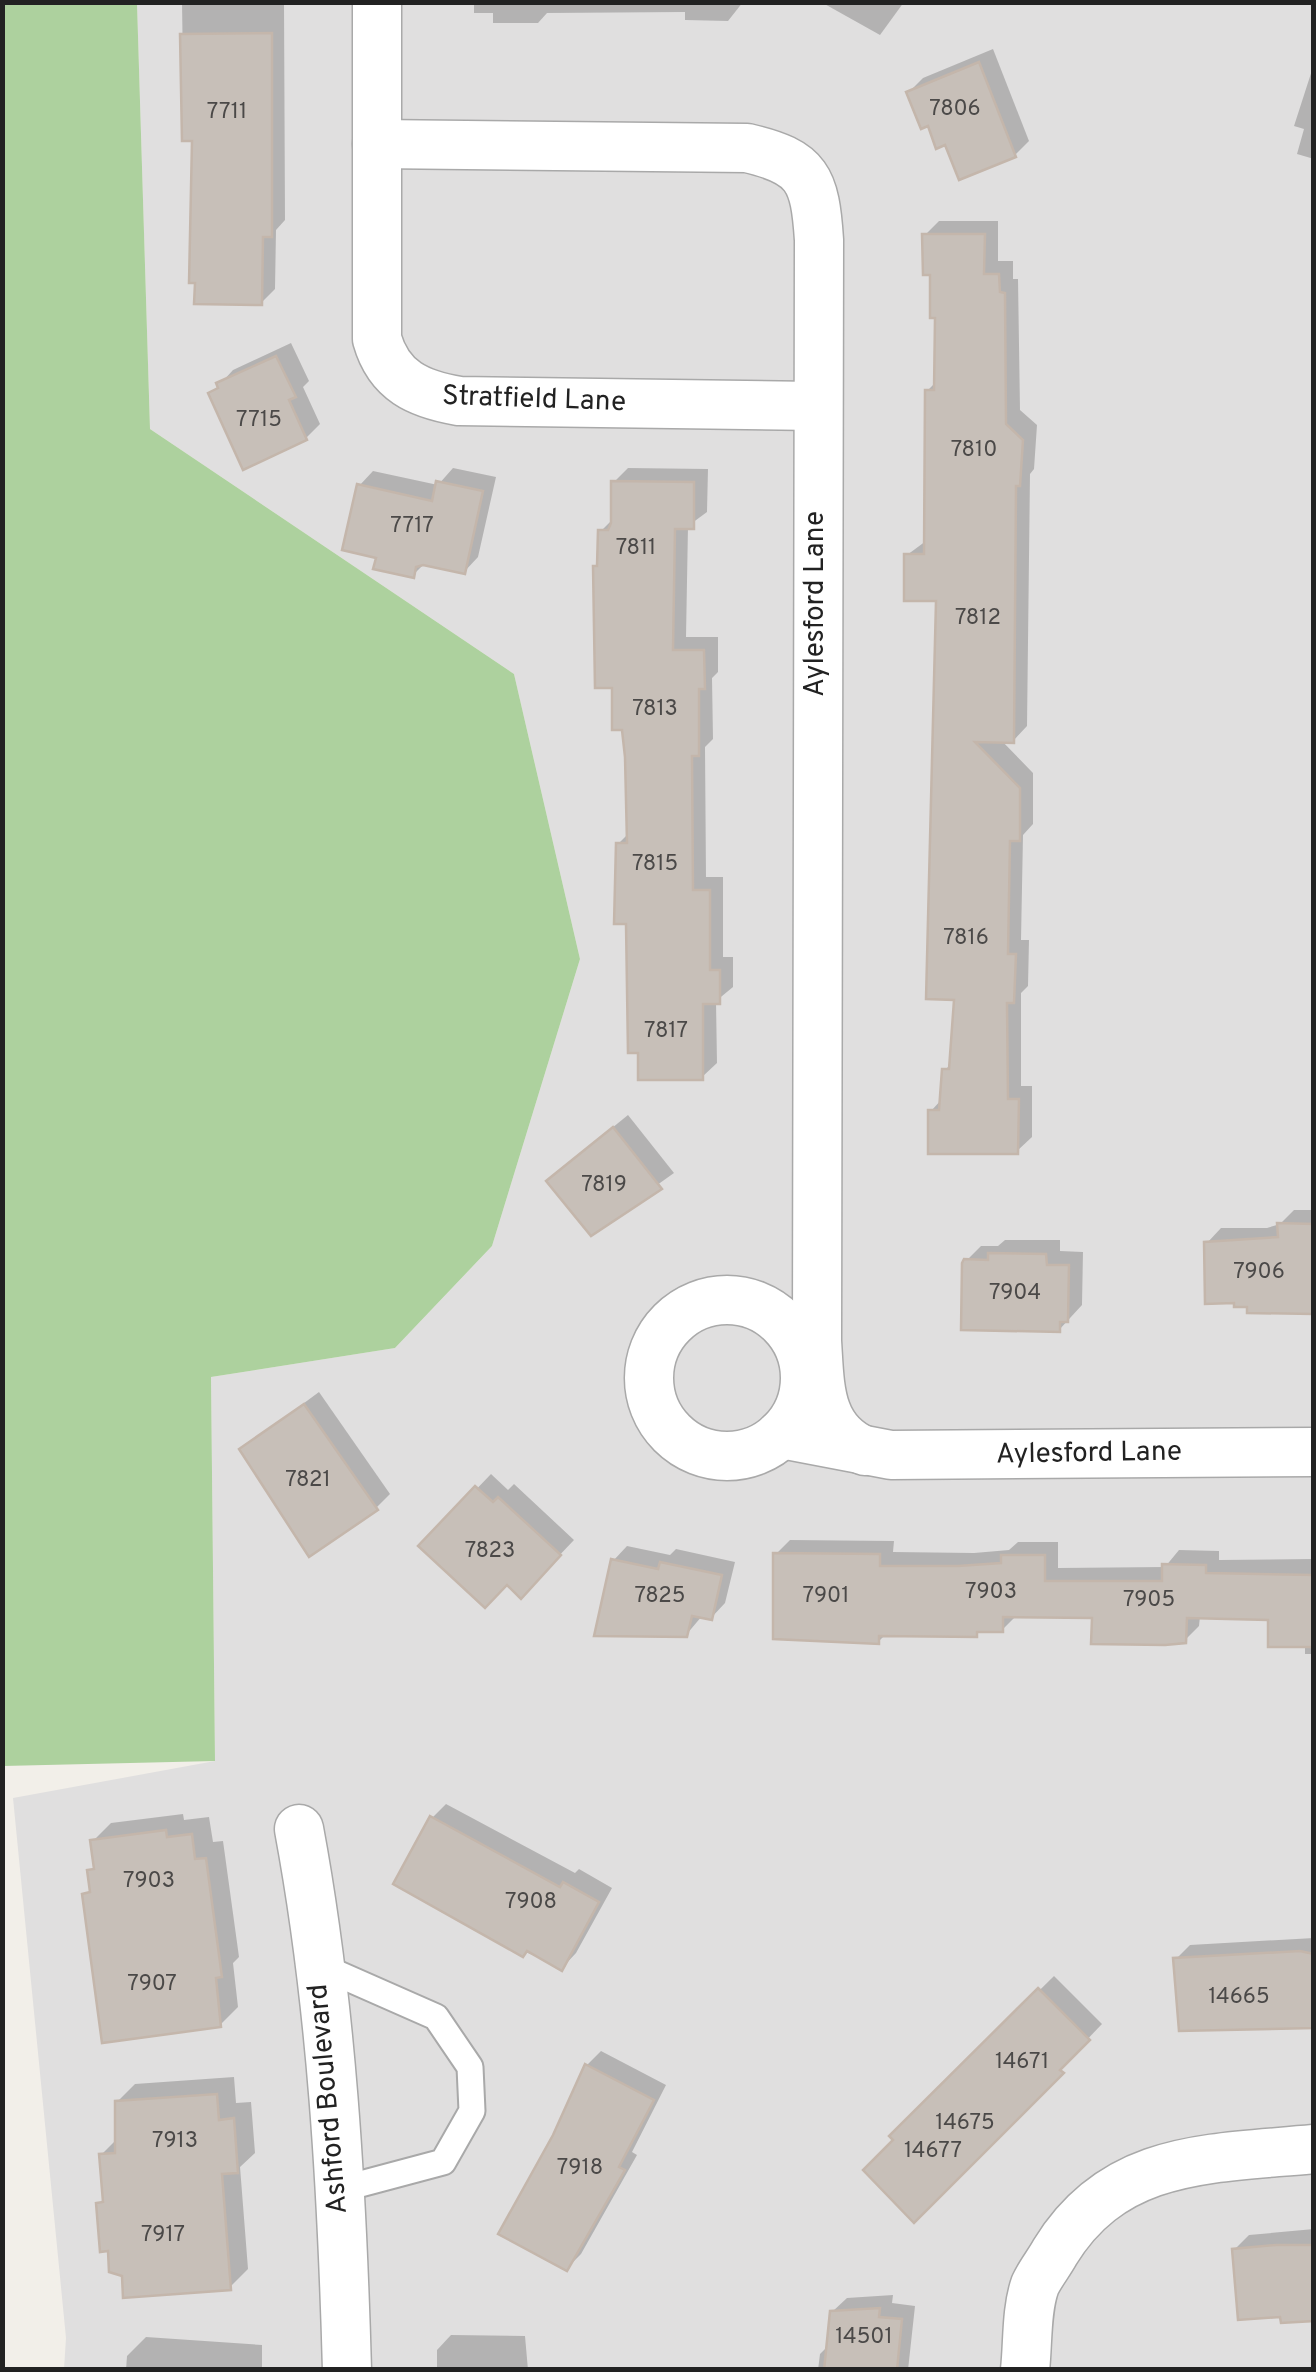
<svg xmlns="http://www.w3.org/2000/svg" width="1316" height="2372" viewBox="0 0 1316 2372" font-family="Overpass,sans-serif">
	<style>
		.residential { fill: #e0dfdf }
		.forest { fill: #add19e }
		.shadow { fill: #0003 }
		.building { fill: #c7bfb8; stroke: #c4b6ab; stroke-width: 2.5 }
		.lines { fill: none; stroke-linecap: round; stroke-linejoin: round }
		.lane-casing { stroke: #a9a9a9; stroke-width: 29 }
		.street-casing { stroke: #a9a9a9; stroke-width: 51 }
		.lane { stroke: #fff; stroke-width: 25 }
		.street { stroke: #fff; stroke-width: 48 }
		.labels { text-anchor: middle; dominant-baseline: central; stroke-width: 10; stroke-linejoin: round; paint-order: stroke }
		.number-label { font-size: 22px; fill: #4b4948 }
		.street-label { font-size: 28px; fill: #222; stroke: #fff }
	</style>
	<rect width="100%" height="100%" fill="#f2efe9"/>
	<polygon class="residential" points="137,3 1313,3 1313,2369 64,2369 66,2338 13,1798 215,1761 211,1377 395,1348 492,1246 580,959 514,674 150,429"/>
	<polygon class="forest" points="2,3 137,3 150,429 514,674 580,959 492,1246 395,1348 211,1377 215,1761 3,1766"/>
	<g class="shadow">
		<polygon points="182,2 284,2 285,220 276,230 275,289 261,303 194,138 184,138"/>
		<polygon points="474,2 743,2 728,21 685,20 685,12 547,13 538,23 493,23 493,13 474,13"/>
		<polygon points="821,2 904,2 880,35"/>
		<polygon points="993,49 1029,141 1015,155 947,142 909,92 923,78"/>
		<polygon points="1314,64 1314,159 1297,154 1304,129 1294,126"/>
		<polygon points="939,221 998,221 998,261 1013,261 1013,279 1018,279 1020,410 1037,425 1034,469 1030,474 1027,726 1013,741 1001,740 1033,773 1033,824 1023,835 1021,940 1029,940 1028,986 1021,993 1021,1086 1032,1086 1032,1137 1017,1151 931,1111 942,1099 945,1070 952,1063 957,997 938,599 907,555 926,541 927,391 937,381 937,316 925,235"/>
		<polygon points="291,343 309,381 303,387 320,424 306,438 211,394 233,370"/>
		<polygon points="453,468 496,477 478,557 464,572 423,565 413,575 379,556 359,486 373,471 438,485"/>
		<polygon points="628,468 708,469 707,512 688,526 686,637 718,637 718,672 712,678 713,739 705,747 706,877 723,877 723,957 733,957 733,987 716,1001 717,1063 702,1077 629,922 618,844 629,833 625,727 595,567 600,563 601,531 614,518 614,482"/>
		<polygon points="628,1115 674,1173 591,1232 564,1167"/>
		<polygon points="1294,1210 1314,1210 1312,1312 1207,1243 1221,1228 1267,1228 1280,1224"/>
		<polygon points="1005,1240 1060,1240 1060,1251 1083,1252 1082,1305 1059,1330 967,1260 981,1246 998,1246"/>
		<polygon points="319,1392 390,1494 376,1508 242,1449"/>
		<polygon points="491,1474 508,1490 514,1484 574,1540 535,1581 422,1546"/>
		<polygon points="790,1540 894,1541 893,1552 974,1553 1009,1550 1018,1542 1058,1542 1058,1568 1165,1567 1179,1550 1219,1551 1219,1560 1314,1559 1314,1654 1305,1654 1305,1645 1270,1617 1200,1616 1199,1626 1185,1640 1094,1616 1017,1615 1002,1630 981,1630 976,1634 887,1633 878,1642 776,1554"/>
		<polygon points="627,1546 670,1555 676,1549 735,1562 725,1603 711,1618 702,1616 686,1635 613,1561"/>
		<polygon points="446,1804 575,1873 579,1869 612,1888 576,1953 562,1968 480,1932 432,1818"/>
		<polygon points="183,1814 184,1820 209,1817 213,1842 223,1841 239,1957 233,1963 238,2007 220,2025 85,1895 92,1888 90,1871 96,1865 93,1841 111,1823"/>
		<polygon points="1314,1938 1314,2026 1181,2028 1176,1959 1190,1945"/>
		<polygon points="1054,1976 1102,2024 914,2220 892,2136"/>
		<polygon points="601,2051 666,2085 632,2152 637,2155 581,2254 567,2268 555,2136 587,2065"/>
		<polygon points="234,2077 236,2103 251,2102 255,2153 240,2167 248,2269 230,2287 124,2273 110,2248 99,2204 105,2197 101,2155 117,2139 117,2102 135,2084"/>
		<polygon points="1314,2229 1314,2318 1234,2250 1249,2235"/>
		<polygon points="893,2295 892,2303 915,2306 908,2370 818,2370 820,2354 829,2345 832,2312 847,2298"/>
		<polygon points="451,2335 525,2336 528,2370 437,2370 437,2350"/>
		<polygon points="146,2337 262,2345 262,2370 126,2370 127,2356"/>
	</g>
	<g class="building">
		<polygon points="272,33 272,237 263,237 262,305 194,304 195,283 189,283 192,141 182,141 180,34"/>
		<polygon points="979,62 1016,157 959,180 945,145 936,149 928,126 921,129 906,92"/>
		<polygon points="922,234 985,234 984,274 999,274 1000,292 1005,293 1006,424 1023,440 1020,486 1016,486 1014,743 975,742 1020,788 1020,841 1010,841 1008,954 1016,954 1014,1003 1007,1003 1008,1099 1019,1099 1018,1154 928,1154 928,1110 939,1110 942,1069 949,1069 954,1000 926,999 936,601 904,601 904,554 924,554 925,390 934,390 935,318 930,318 930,275 923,275"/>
		<polygon points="276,356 296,397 289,400 307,440 243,470 208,393 218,388 216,383"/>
		<polygon points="436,481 483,491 465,574 423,565 416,567 414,578 373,569 376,558 342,550 357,484 432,501"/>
		<polygon points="611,481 694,482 694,529 675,529 673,650 704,650 705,689 699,689 699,756 692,756 693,890 710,890 710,970 720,970 720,1004 703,1004 703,1080 638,1080 638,1053 628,1053 626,924 614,924 616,843 627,843 625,757 622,730 612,730 612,688 595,688 593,566 597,566 598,530 608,530 611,523"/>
		<polygon points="613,1127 662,1189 591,1236 546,1181"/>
		<polygon points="1277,1223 1313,1224 1313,1314 1247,1313 1247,1307 1234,1307 1234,1303 1205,1304 1204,1242 1278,1237"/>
		<polygon points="988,1253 1046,1254 1047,1265 1069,1265 1068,1322 1060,1322 1060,1332 961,1330 962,1263 964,1259 988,1260"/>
		<polygon points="304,1404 378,1510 309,1557 239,1449"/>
		<polygon points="475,1486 493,1502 498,1497 561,1555 521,1599 507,1585 485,1608 418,1546"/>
		<polygon points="773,1553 880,1554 880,1566 958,1566 1001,1563 1001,1555 1045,1555 1045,1581 1162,1581 1162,1564 1206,1565 1206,1573 1314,1575 1314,1647 1268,1647 1268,1620 1187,1618 1186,1643 1165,1645 1091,1644 1092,1618 1003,1617 1003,1632 977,1632 977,1637 879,1636 879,1644 773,1639"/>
		<polygon points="611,1559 658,1569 660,1562 722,1575 712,1620 692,1616 687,1637 594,1636"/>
		<polygon points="430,1816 560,1887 563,1882 599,1902 562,1971 527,1951 523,1957 393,1884"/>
		<polygon points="166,1830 167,1837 192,1834 195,1859 206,1858 222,1977 216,1978 221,2027 102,2043 82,1894 90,1892 87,1870 94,1869 90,1840"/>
		<polygon points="1300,1951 1314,1954 1314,2028 1179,2031 1173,1958"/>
		<polygon points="1038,1988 1090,2040 1060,2070 1064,2073 914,2223 863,2170 893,2140 889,2136"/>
		<polygon points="585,2064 654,2100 619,2167 625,2170 567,2271 498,2234 553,2135"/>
		<polygon points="217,2094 219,2120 234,2118 238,2173 222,2174 231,2290 123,2298 122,2276 109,2272 108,2251 100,2252 96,2203 103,2202 99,2154 115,2153 115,2101"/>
		<polygon points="1276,2245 1314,2245 1314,2321 1281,2323 1280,2317 1238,2320 1232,2249"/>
		<polygon points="880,2308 879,2317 902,2319 897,2370 824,2370 830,2311"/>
	</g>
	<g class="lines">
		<g class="lane-casing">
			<polyline id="lane" points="318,1965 436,2017 470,2067 472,2111 443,2162 338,2190"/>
		</g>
		<g class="street-casing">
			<g id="street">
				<path d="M377,2V339C389,381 418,394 459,401L816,406"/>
				<path d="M377,144L747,148C808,162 815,179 819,240L817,1341C820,1386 818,1431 865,1451"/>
				<circle cx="727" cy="1378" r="78"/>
				<polyline points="781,1434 891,1455 1314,1452"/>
				<path d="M299,1829C332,2006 342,2190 347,2370"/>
				<path d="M1025,2370C1028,2344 1026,2310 1035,2285C1040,2274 1049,2263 1055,2252C1115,2154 1211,2159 1314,2149"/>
			</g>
		</g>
		<use href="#lane" class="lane"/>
		<use href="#street" class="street"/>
	</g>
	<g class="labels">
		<g class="number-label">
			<text x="955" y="109">7806</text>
			<text x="227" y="112">7711</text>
			<text x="259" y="420">7715</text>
			<text x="974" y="450">7810</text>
			<text x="412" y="526">7717</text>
			<text x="636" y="548">7811</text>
			<text x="978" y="618">7812</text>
			<text x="655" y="709">7813</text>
			<text x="655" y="864">7815</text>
			<text x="966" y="938">7816</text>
			<text x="666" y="1031">7817</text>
			<text x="604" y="1185">7819</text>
			<text x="1259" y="1272">7906</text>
			<text x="1015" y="1293">7904</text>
			<text x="308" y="1480">7821</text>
			<text x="490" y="1551">7823</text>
			<text x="991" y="1592">7903</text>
			<text x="660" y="1596">7825</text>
			<text x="826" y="1596">7901</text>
			<text x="1149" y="1600">7905</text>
			<text x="149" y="1881">7903</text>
			<text x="531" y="1902">7908</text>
			<text x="152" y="1984">7907</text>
			<text x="1239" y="1997">14665</text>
			<text x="1022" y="2062">14671</text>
			<text x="965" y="2123">14675</text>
			<text x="175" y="2141">7913</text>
			<text x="933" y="2151">14677</text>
			<text x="580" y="2168">7918</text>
			<text x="163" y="2235">7917</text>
			<text x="864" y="2337">14501</text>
		</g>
		<g class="street-label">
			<text transform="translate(534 400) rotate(2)">Stratfield Lane</text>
			<text transform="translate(816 604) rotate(-90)">Aylesford Lane</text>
			<text transform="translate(1089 1454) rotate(-1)">Aylesford Lane</text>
			<text transform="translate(329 2099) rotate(-95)">Ashford Boulevard</text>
		</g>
	</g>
	<rect width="1316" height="2372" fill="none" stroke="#222222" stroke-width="10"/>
</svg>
